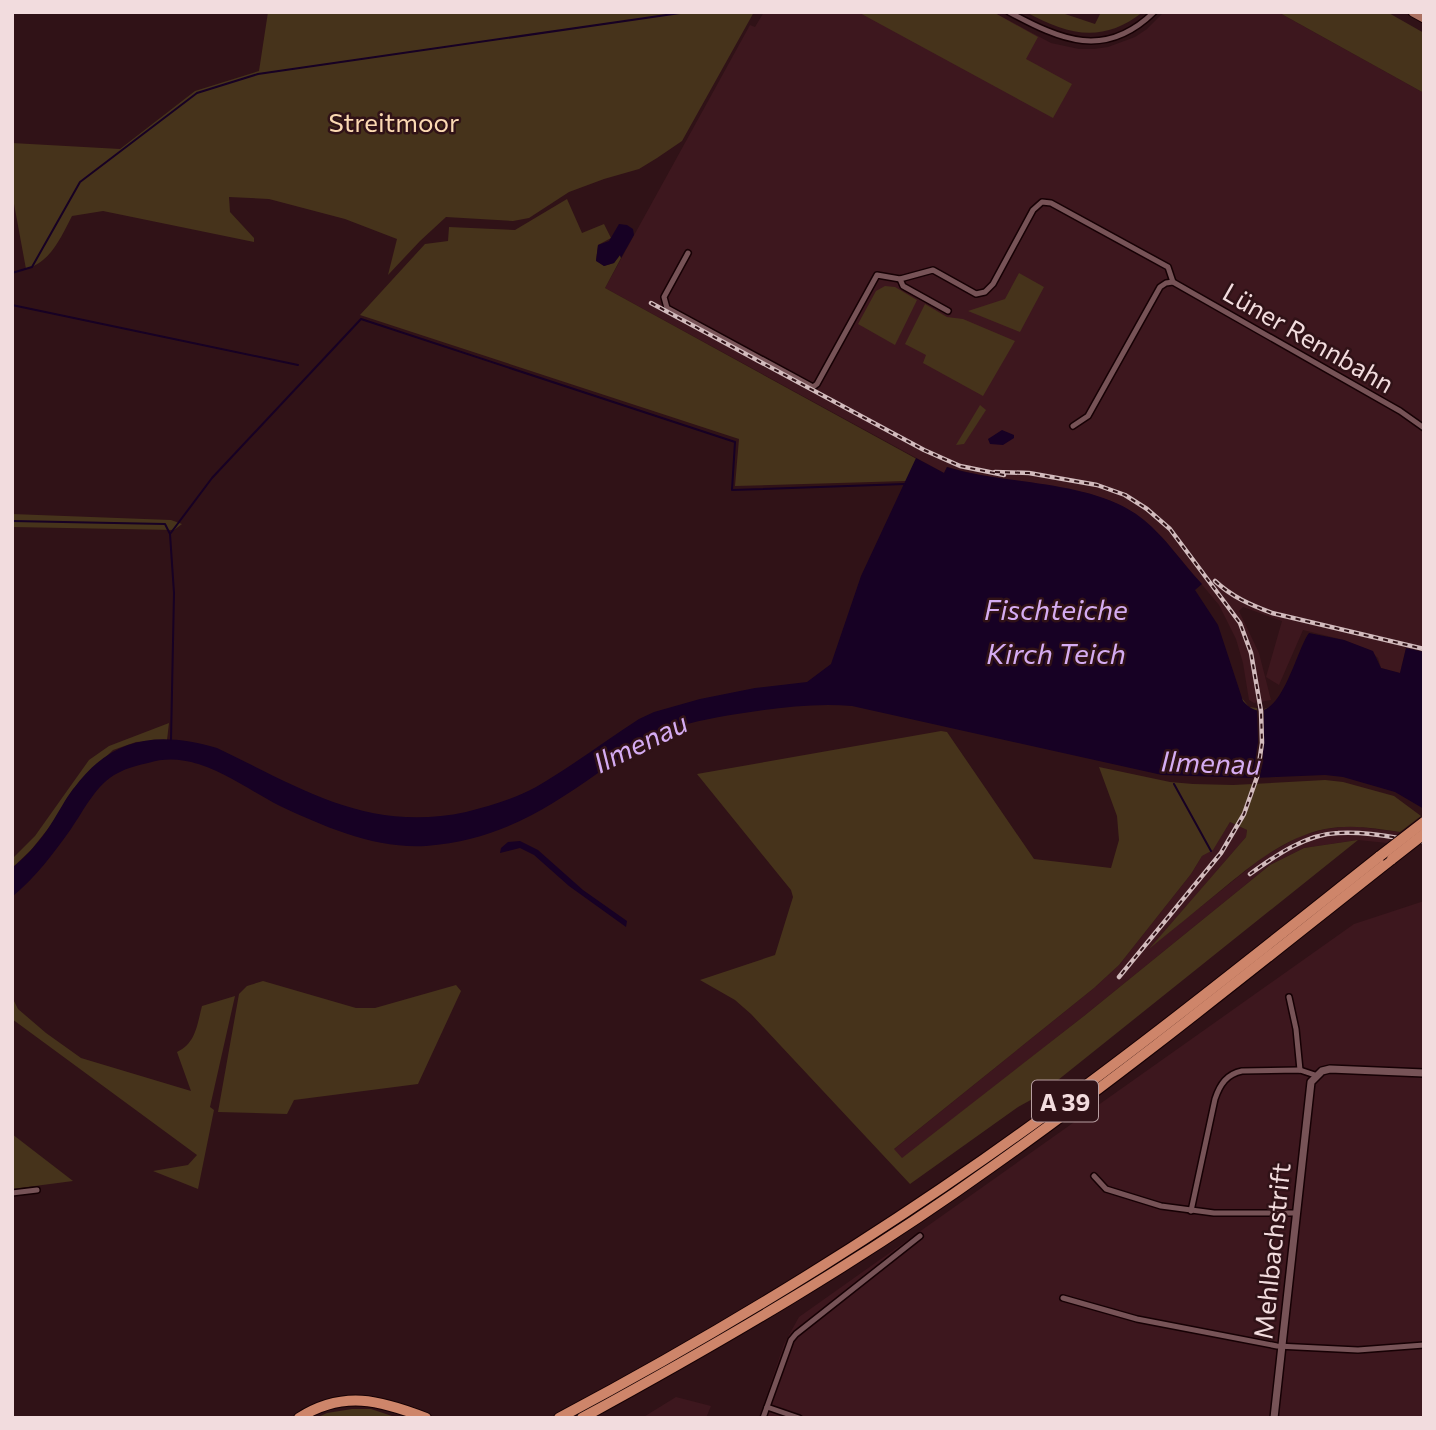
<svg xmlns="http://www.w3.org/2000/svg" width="1436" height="1430" viewBox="0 0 1436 1430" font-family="Commissioner,sans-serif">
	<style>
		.built { fill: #3d171e }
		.green { fill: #46331b }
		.water { fill: #170124 }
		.pier { fill: #301217 }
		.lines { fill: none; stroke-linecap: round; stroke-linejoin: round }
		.stream { stroke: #170124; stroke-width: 2 }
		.minor-casing { stroke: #160004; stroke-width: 8 }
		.tertiary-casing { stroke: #160004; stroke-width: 10 }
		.primary-casing { stroke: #160004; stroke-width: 11 }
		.motorway-casing { stroke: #160004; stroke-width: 12 }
		.minor { stroke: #775357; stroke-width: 5 }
		.tertiary { stroke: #775357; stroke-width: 7 }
		.primary { stroke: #ab7162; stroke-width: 9 }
		.motorway { stroke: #ce856a; stroke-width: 10 }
		.rail-casing { stroke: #d2bbbd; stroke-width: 4.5 }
		.rail { stroke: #301217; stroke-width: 2; stroke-dasharray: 5; stroke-linecap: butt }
		.motorway-bridge-casing { stroke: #160004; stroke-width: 12; stroke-linecap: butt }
		.motorway-bridge { stroke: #ce856a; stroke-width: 10 }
		.labels { text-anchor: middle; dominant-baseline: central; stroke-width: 5; stroke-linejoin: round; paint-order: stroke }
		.shield { fill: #301217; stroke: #b89fa2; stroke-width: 2 }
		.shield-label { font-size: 24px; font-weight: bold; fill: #f2dcde }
		.park-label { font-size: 26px; fill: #fbd9b2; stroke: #301217 }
		.street-label { font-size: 26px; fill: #f2dcde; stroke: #301217 }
		.water-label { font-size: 28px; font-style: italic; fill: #d5acf2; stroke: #301217 }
	</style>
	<rect width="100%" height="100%" fill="#301217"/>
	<g class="built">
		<polygon points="764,12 993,12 1051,43 1079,49 1094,49 1108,47 1135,37 1147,29 1164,12 1278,12 1424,93 1424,652 1406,648 1400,673 1381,668 1378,658 1369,650 1344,640 1303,630 1279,685 1266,677 1282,621 1243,607 1239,611 1259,653 1271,700 1254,703 1249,700 1243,663 1236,639 1219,605 1162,537 1133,513 1111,501 1087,493 981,476 947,467 944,473 605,288 750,25 755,27"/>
		<polygon points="1230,822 1247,830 1246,837 1153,945 1264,856 1300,836 1325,829 1352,826 1400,832 1387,843 1358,840 1304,848 1270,865 1084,1016 902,1159 893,1150 1094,988 1119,965 1191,874 1202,856 1213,849"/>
		<polygon points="1424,901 1424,1418 759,1418 784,1344 799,1317 1354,924"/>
		<polygon points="676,1397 711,1406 706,1418 642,1418"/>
	</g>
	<g class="green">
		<path d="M268,12H754L682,141L657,158L639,169L604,179L569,192L529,218L513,221L446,217L420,241L388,275L397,239L345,219L269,199L229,197L230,212L254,238V242L103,211L72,216C61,237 51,262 26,269L12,193V143L120,149L195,91L259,71Z"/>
		<polygon points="858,12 993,12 1038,37 1026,59 1072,84 1053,118"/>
		<path d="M1026,12H1059L1095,24L1101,12H1143C1102,44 1068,35 1026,12Z"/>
		<polygon points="1278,12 1387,12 1424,33 1424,93"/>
		<polygon points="567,199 582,233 604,224 611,238 598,245 596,260 604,266 614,263 620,255 621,258 605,288 944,474 1241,697 1249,707 1264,709 1380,669 1424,739 832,664 906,481 735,486 739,439 360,315 425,244 448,241 449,227 515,230"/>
		<polygon points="1019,273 1044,287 1020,332 968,311 1005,299"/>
		<polygon points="885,286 895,287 917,300 895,345 858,324 876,291"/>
		<polygon points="925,304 947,317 963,319 1015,341 983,396 923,363 926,355 905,344"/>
		<polygon points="980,405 986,410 964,444 956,445"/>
		<polygon points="12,514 171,520 182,524 174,530 12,527"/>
		<polygon points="169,723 167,740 136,742 113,750 73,789 51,825 31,850 12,868 12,859 35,836 89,760 109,746"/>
		<path d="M941,731L947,732L1034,859L1111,868L1119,840L1117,816L1099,767L1170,782L1193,784L1233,785L1325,780L1343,782L1394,796L1421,816L1400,832C1375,828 1351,824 1325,829C1283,838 1252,865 1220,891C1196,911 1172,930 1149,949L1246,837L1247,830L1230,822L1213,850L1202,856L1191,874L1119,965L1094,988L894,1149L902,1158L1084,1016L1270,865L1304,848L1358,840L1038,1096L1018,1107L910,1184L751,1014L735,1000L700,980L775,955L793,897L791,890L697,774Z"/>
		<polygon points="263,981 356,1008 375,1008 456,985 461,991 418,1084 294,1100 287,1114 218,1112 239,994 247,986"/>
		<path d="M235,996L210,1107L214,1110L198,1189L153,1171L188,1165L197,1155L12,1019V997L18,1009L46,1033L81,1058L191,1091L177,1052C196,1043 197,1025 202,1006Z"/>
		<polygon points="12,1134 73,1181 12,1189"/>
		<polygon points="352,1409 371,1409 398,1418 316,1418 327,1413"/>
	</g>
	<g class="water">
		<polygon points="619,224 627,225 633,229 634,235 621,258 620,255 614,263 604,266 596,261 598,245 609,241"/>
		<polygon points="1002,430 1014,435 1014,438 1003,445 990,444 988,439"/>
		<path d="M916,458L944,473L947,467C1008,486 1094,479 1144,520C1166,538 1182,563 1202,584L1195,590L1218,625L1243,701C1277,740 1296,649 1309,633L1344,640L1373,651L1381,668L1400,673L1406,648L1424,652V809L1395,792L1343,777L1325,775L1252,778L1162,775L852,706C813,703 776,708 737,714C712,718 684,723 660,733C638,744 618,760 598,773C541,813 497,840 426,846C375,849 325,827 280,806C240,786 196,748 148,763C138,765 127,768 118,773C97,783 84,810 71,829C54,853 35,878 12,897V868C27,856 41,840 51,824C59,812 65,799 74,788C112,736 159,731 217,748C301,788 368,833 466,812C490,806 514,799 536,787C572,766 605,741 639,719L654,712L700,699L755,688L807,682L831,664L861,576Z"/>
		<polygon points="520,841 538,850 583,890 627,921 626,927 569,886 534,855 520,848 500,853 501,848 508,842"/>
	</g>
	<polygon class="pier" points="1264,705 1263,759 1259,781 1252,782 1258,742 1257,706"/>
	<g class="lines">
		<g class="stream">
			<polyline points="12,273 32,267 80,182 197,93 258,74 687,12"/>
			<polyline points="12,305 298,365"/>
			<polyline points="12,521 165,524 170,534 174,593 171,740"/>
			<polyline points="170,534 212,478 361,319 735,442 732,490 905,484"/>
			<polyline points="1174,784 1211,851"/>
		</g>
		<g class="minor-casing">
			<g id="minor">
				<path d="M1009,12C1061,40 1105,60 1154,12"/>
				<polyline points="688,253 664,297 667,308 813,387 817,384 877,275 900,279 933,270 976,294 985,292 993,284 1033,210 1042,202 1051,203 1168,267 1173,282"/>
				<polyline points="900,279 903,286 948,311"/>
				<polyline points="1073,426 1088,416 1160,287 1166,283 1173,282 1400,411 1424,428"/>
				<polyline points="1289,997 1296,1029 1300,1070"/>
				<polyline points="1094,1176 1106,1189 1161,1206 1214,1213 1296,1213"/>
				<polyline points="12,1193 37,1190"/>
				<path d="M1191,1211L1215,1099C1220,1084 1227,1074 1242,1071L1300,1070L1315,1075"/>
				<polyline points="1063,1298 1137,1319 1277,1346 1358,1350 1424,1345"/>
				<polyline points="767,1407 799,1418"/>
				<polyline points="763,1418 791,1340 796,1334 920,1236"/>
			</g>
		</g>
		<g class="tertiary-casing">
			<polyline id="tertiary" points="1274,1418 1311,1082 1322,1071 1330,1069 1424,1073"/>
		</g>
		<g class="primary-casing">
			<polyline id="primary" points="1413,12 1424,18"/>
		</g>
		<g class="motorway-casing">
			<g id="motorway">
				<path d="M299,1418C343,1390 380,1400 426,1418"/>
				<path d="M559,1418C706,1340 848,1254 984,1159C1120,1064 1250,959 1380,856"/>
				<path d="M582,1418C723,1341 862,1260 993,1166C1130,1069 1260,963 1392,859"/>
			</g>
		</g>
		<use href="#minor" class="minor"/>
		<use href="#tertiary" class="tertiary"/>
		<use href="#primary" class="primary"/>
		<use href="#motorway" class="motorway"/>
		<g class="rail-casing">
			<g id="rail">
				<polyline points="651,303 924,450 960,466 1004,475"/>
				<polyline points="995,472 1029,473 1097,485 1125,495 1147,509 1170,529 1240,623 1251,653 1261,711 1262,743 1257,777 1244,814 1221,853 1119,977"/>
				<path d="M1215,581C1232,597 1251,605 1272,613L1424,649"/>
				<path d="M1250,874C1275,856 1306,834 1338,833C1366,831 1396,838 1424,842"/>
			</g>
		</g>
		<use href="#rail" class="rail"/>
		<g class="motorway-bridge-casing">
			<g id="motorway-bridge">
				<polyline points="1380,856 1424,822"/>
				<polyline points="1392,859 1424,834"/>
			</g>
		</g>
		<use href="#motorway-bridge" class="motorway-bridge"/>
	</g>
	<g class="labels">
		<rect class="shield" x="1032" y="1080.5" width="66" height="41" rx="5"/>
		<g class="shield-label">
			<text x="1065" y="1101">A 39</text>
		</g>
		<g class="park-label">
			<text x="394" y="121">Streitmoor</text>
		</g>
		<g class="street-label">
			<text transform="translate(1309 337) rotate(30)">Lüner Rennbahn</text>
			<text transform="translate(1271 1251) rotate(-84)">Mehlbachstrift</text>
		</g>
		<g class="water-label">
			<text x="1056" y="609">Fischteiche</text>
			<text x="1056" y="653">Kirch Teich</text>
			<text transform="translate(640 742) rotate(-26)">Ilmenau</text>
			<text transform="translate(1211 762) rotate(2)">Ilmenau</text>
		</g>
	</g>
	<rect width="1436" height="1430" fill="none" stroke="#f2dcde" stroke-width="28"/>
</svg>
